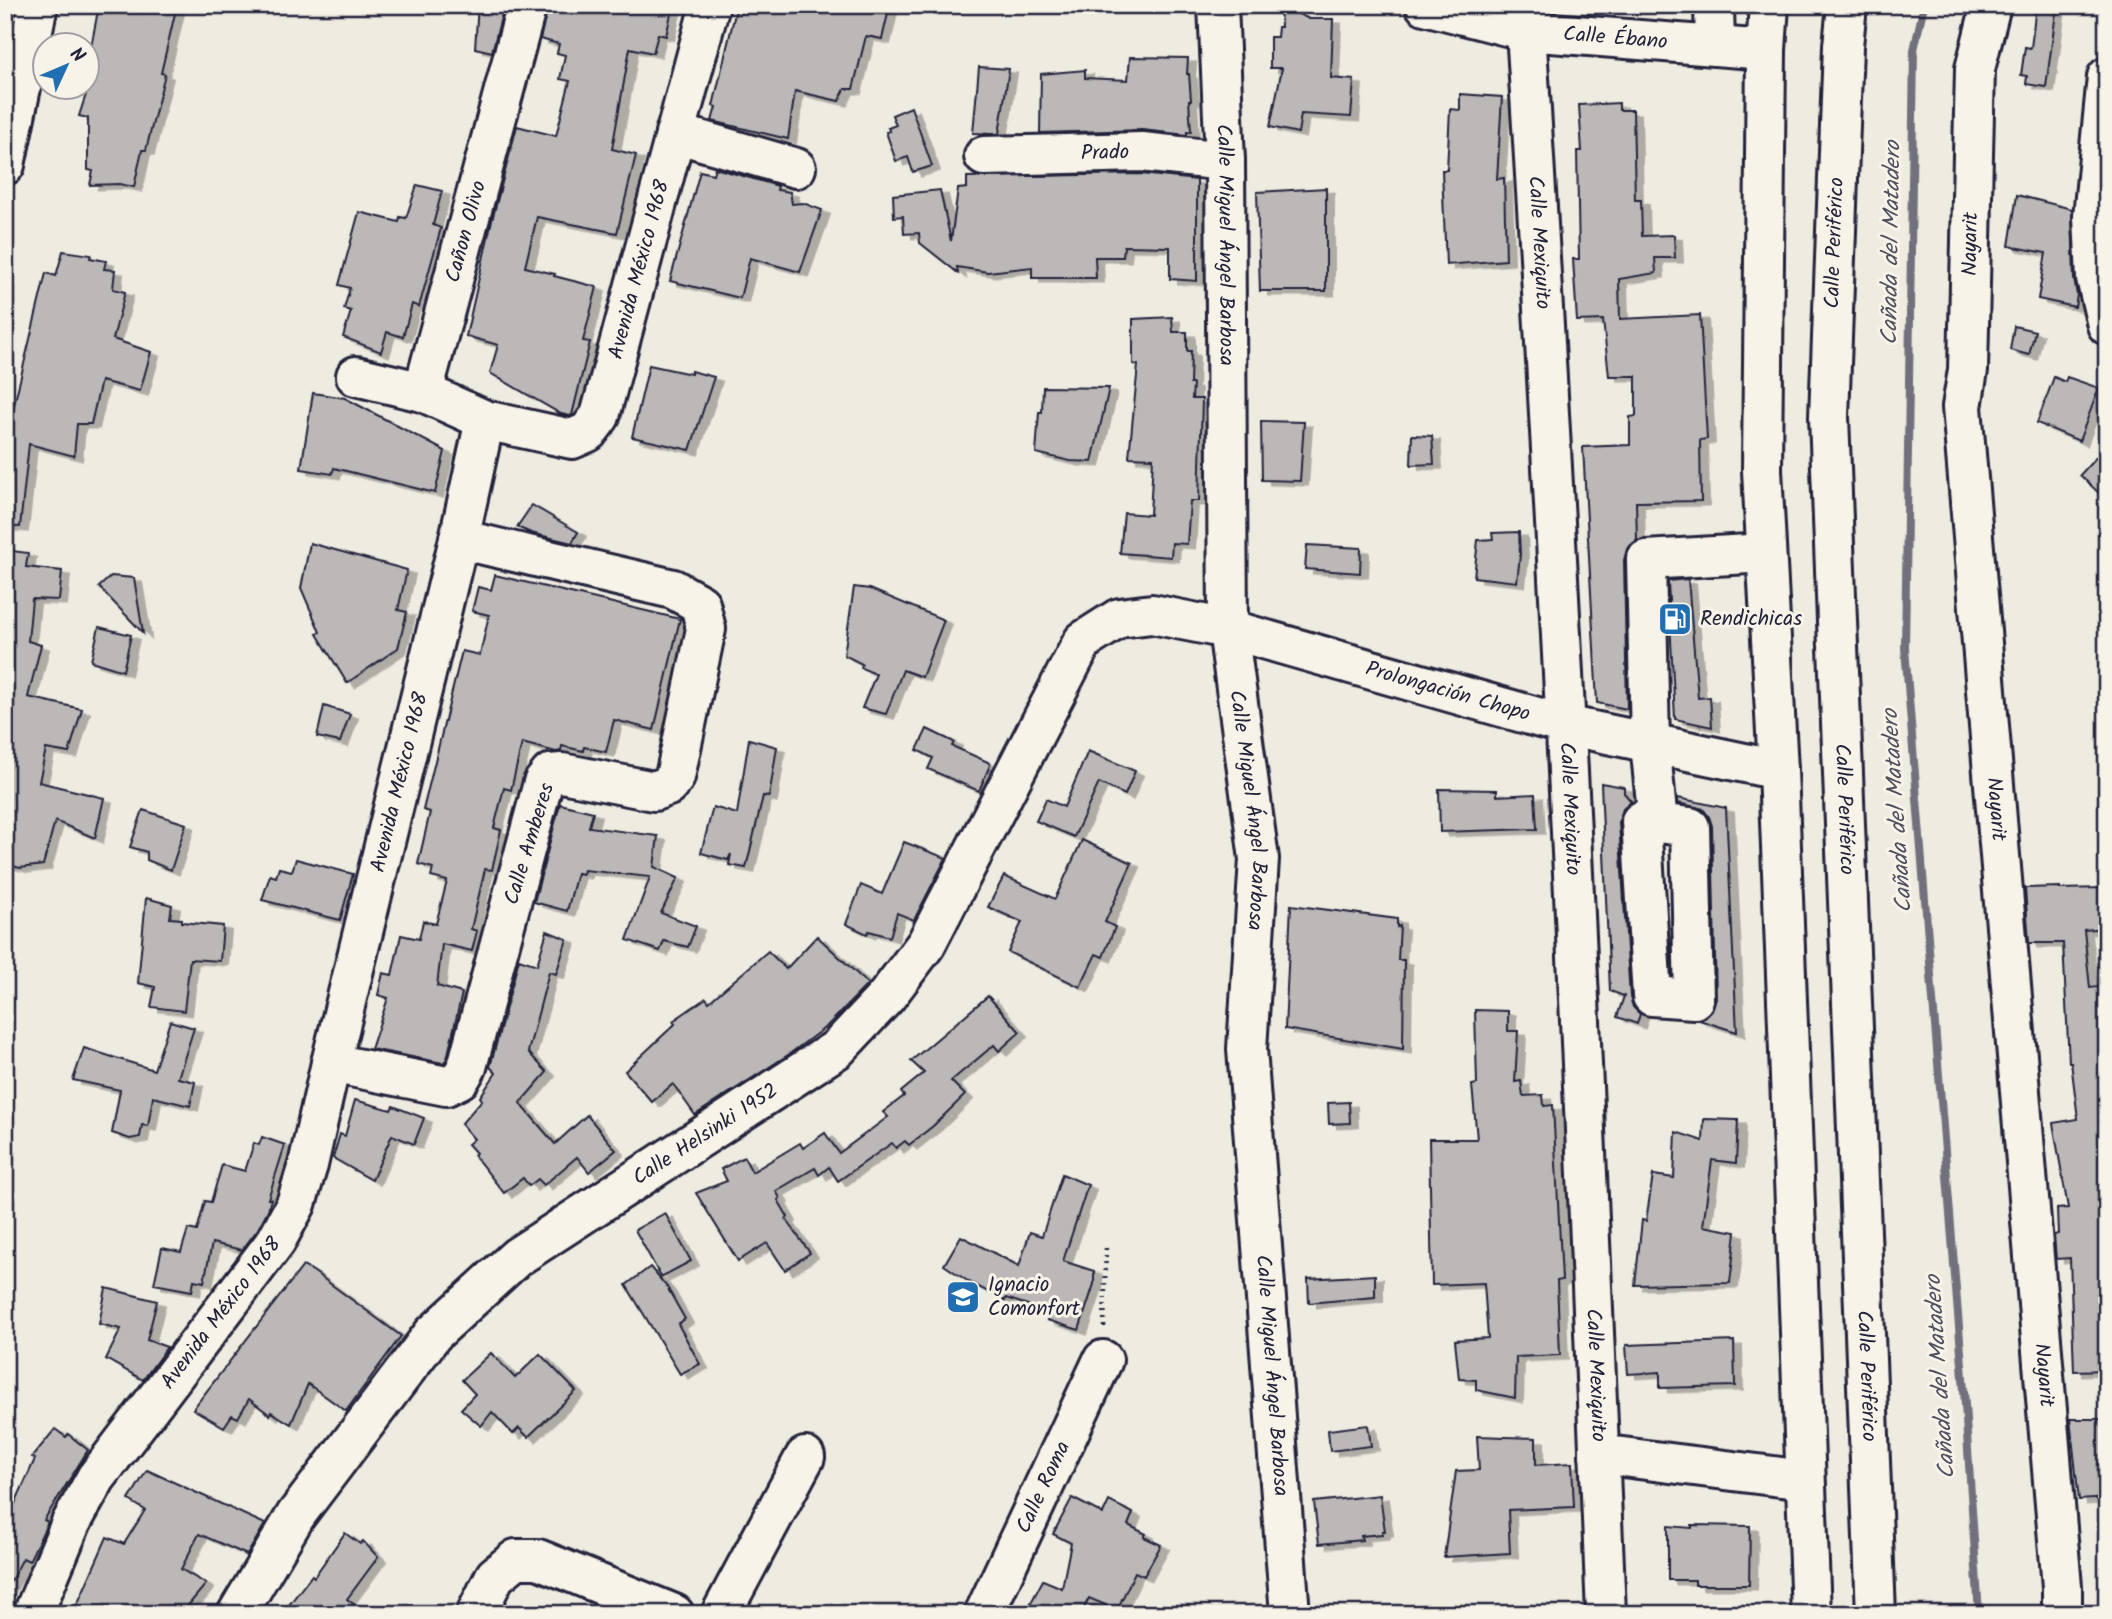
<svg xmlns="http://www.w3.org/2000/svg" width="2112" height="1619" viewBox="0 0 2112 1619" font-family="Kalam,sans-serif">
	<style>
		.lines { fill: none; stroke-linecap: round; stroke-linejoin: round }
		.stream { stroke: #716f7b; stroke-width: 8 }
		.building { fill: #bbb8b7; stroke: #22223b; stroke-width: 2; filter: url(#shadow) }
		.minor-casing { stroke: #22223b; stroke-width: 44 }
		.major-casing { stroke: #22223b; stroke-width: 44 }
		.highway-casing { stroke: #22223b; stroke-width: 44 }
		.path { stroke: #22223b; stroke-width: 4.5; stroke-dasharray: 2 5; stroke-linecap: butt }
		.minor { stroke: #f7f3e8; stroke-width: 38 }
		.major { stroke: #f7f3e8; stroke-width: 38 }
		.highway { stroke: #f7f3e8; stroke-width: 38 }
		.labels { text-anchor: middle; dominant-baseline: central; stroke-width: 6; stroke-linejoin: round; paint-order: stroke }
		.street-label { font-size: 21px; fill: #22223b; stroke: #f7f3e8 }
		.poi-label { font-size: 21px; fill: #22223b; stroke: #f7f3e8; text-anchor: start }
		.water-label { font-size: 23px; font-style: italic; fill: #504f60; stroke: #f7f3e8 }
	</style>
	<defs>
		<filter id="shadow"><feDropShadow dx="8" dy="4.5" stdDeviation="0" flood-color="#0004"/></filter>
	</defs>
	<rect width="100%" height="100%" fill="#eeebe1"/>
	<filter id="ink" filterUnits="userSpaceOnUse"><feTurbulence type="fractalNoise" baseFrequency=".0143" numOctaves="2"/><feDisplacementMap in="SourceGraphic" scale="14" xChannelSelector="R" yChannelSelector="G"/><feConvolveMatrix kernelMatrix="1 2 1 2 8 2 1 2 1" color-interpolation-filters="sRGB"/></filter>
	<g filter="url(#ink)">
		<g class="lines">
			<polyline class="stream" points="1924,5 1914,50 1905,648 1964,1390 1979,1614"/>
		</g>
		<g class="building">
			<polygon points="99,5 177,5 161,73 165,74 146,150 142,150 134,187 119,184 90,185 93,171 88,170 88,118 79,116 88,88 88,63"/>
			<polygon points="478,5 504,6 492,52 475,48"/>
			<polygon points="548,5 673,5 666,36 658,34 653,53 630,48 612,149 636,155 617,233 537,217 525,267 555,274 554,276 597,287 583,341 590,342 572,415 570,416 561,414 490,373 498,345 466,336 491,224 517,126 556,136 570,81 560,79 565,55 557,53 559,44 540,39"/>
			<polygon points="737,5 890,5 882,39 866,36 853,89 845,89 839,101 795,91 788,139 712,121 716,107 713,106"/>
			<polygon points="1280,5 1309,19 1333,19 1331,78 1354,80 1351,117 1301,114 1298,133 1270,127 1282,68 1270,68 1270,37 1277,37 1278,27 1281,27"/>
			<polygon points="2036,5 2057,5 2046,87 2026,84 2027,76 2021,75 2025,47 2031,48"/>
			<polygon points="1130,57 1188,58 1187,74 1189,74 1191,100 1189,100 1191,132 1187,132 1187,135 1142,130 1040,133 1041,74 1085,70 1085,78 1128,80"/>
			<polygon points="979,67 1009,69 999,134 973,133"/>
			<polygon points="1460,94 1502,97 1497,179 1504,178 1506,260 1446,265 1442,170 1447,170 1450,109 1460,110"/>
			<polygon points="1619,103 1619,110 1633,110 1635,200 1641,200 1642,236 1674,235 1675,258 1655,258 1656,273 1619,279 1620,319 1700,315 1707,439 1700,440 1701,501 1636,502 1637,540 1627,549 1624,560 1627,709 1597,703 1583,447 1630,445 1630,417 1636,416 1636,376 1609,376 1603,320 1577,321 1573,259 1579,259 1577,151 1582,151 1579,105"/>
			<polygon points="911,107 932,166 913,172 908,157 896,161 886,132 890,131 888,128 896,125 892,115"/>
			<polygon points="715,168 778,186 777,190 790,192 792,204 803,203 822,210 800,272 750,258 740,298 670,281 700,171 713,174"/>
			<polygon points="1141,174 1197,180 1197,281 1170,279 1170,247 1124,246 1123,257 1095,257 1096,278 1032,278 1032,267 988,272 957,267 958,273 920,243 919,233 904,234 903,216 894,217 893,195 940,190 951,241 958,189 967,188 967,177"/>
			<polygon points="417,185 442,191 433,225 441,228 419,307 412,304 403,337 387,332 381,352 343,337 351,311 344,309 350,288 339,285 359,212 399,222 400,217 406,218"/>
			<polygon points="1326,188 1326,291 1260,291 1257,192"/>
			<polygon points="2017,195 2072,209 2074,279 2077,295 2075,307 2038,299 2046,253 2009,246"/>
			<polygon points="63,251 91,255 90,258 106,261 104,269 115,270 113,289 125,292 113,339 151,352 140,391 101,381 91,424 77,424 74,456 29,444 20,527 5,526 5,442 46,273 56,276"/>
			<polygon points="1172,317 1173,332 1187,332 1187,351 1191,351 1190,384 1193,384 1192,399 1202,399 1199,501 1190,501 1187,544 1172,543 1171,557 1120,553 1124,513 1150,515 1153,458 1129,457 1138,365 1133,364 1133,319"/>
			<polygon points="2014,326 2035,331 2029,355 2010,350"/>
			<polygon points="649,365 691,374 691,371 714,377 690,450 632,437"/>
			<polygon points="2054,377 2065,382 2067,377 2099,388 2079,441 2037,423"/>
			<polygon points="1043,387 1109,388 1092,462 1070,461 1036,453 1039,412 1042,412"/>
			<polygon points="313,393 345,398 445,451 435,493 334,468 332,474 301,469"/>
			<polygon points="1261,421 1304,422 1300,481 1262,480"/>
			<polygon points="1412,435 1432,436 1434,464 1411,465"/>
			<polygon points="2107,445 2107,501 2080,475"/>
			<polygon points="532,505 578,532 572,543 531,533 517,527"/>
			<polygon points="1519,532 1520,555 1517,582 1474,577 1478,540 1493,539 1492,533"/>
			<polygon points="310,543 407,570 398,610 407,612 398,648 347,683 317,634 320,632 301,588"/>
			<polygon points="1307,545 1361,548 1360,573 1305,569"/>
			<polygon points="5,550 28,553 26,567 62,571 59,600 32,599 28,641 41,645 28,697 82,709 69,753 46,749 39,782 104,798 95,838 55,821 43,865 20,868 5,864"/>
			<polygon points="495,575 680,619 654,730 614,720 606,752 584,747 583,751 562,746 561,751 556,752 522,743 511,790 504,788 494,828 501,830 492,870 485,869 471,929 477,931 472,951 442,944 437,986 462,993 447,1059 443,1063 371,1049 388,998 378,995 383,973 392,975 401,935 419,939 423,921 436,924 447,881 431,877 433,868 418,864 430,812 423,810 462,651 480,655 489,615 472,611 478,587 491,590"/>
			<polygon points="111,576 134,578 143,633 99,587"/>
			<polygon points="1688,579 1698,698 1710,697 1712,727 1675,719 1668,581"/>
			<polygon points="854,587 870,589 944,620 922,677 903,670 886,714 862,708 876,674 861,668 862,664 844,655"/>
			<polygon points="99,627 131,635 123,671 91,661"/>
			<polygon points="324,706 350,714 340,742 317,737"/>
			<polygon points="927,729 954,742 952,746 988,762 990,765 979,791 928,769 933,758 917,750"/>
			<polygon points="749,739 777,747 769,797 763,796 746,868 729,865 731,854 728,860 701,853 713,807 737,814"/>
			<polygon points="1088,751 1135,771 1125,795 1099,783 1074,837 1036,821 1046,799 1064,807"/>
			<polygon points="1601,783 1624,787 1624,793 1631,801 1623,809 1619,822 1630,997 1633,1007 1640,1014 1637,1024 1617,1017 1624,996 1610,991"/>
			<polygon points="1439,789 1497,790 1497,796 1535,794 1537,829 1440,832"/>
			<polygon points="1678,798 1726,808 1737,1032 1699,1020 1705,1018 1712,1011 1716,998 1712,826 1709,817 1703,809 1678,803"/>
			<polygon points="560,804 593,812 589,827 658,836 654,867 678,878 661,913 696,926 688,947 664,941 660,951 627,940 650,877 584,870 583,874 577,873 567,911 534,902"/>
			<polygon points="143,810 186,824 171,870 147,860 147,852 130,847"/>
			<polygon points="1082,840 1132,863 1105,922 1115,927 1103,957 1096,954 1080,987 1008,952 1022,922 988,907 1004,876 1055,899"/>
			<polygon points="904,842 946,858 914,920 897,913 890,937 869,931 867,934 846,924 861,885 882,894"/>
			<polygon points="296,859 353,874 340,920 262,900 270,875 276,877 279,868 292,871"/>
			<polygon points="2060,887 2060,889 2103,888 2106,928 2084,930 2090,988 2107,986 2107,1370 2074,1371 2070,1258 2056,1259 2054,1235 2058,1234 2057,1209 2068,1208 2053,1123 2078,1119 2071,1062 2069,1062 2063,943 2029,943 2025,888"/>
			<polygon points="146,898 172,905 170,918 182,919 182,922 223,926 220,961 190,959 184,1011 151,1007 155,987 138,983"/>
			<polygon points="1291,905 1397,919 1397,927 1400,926 1398,960 1404,960 1403,1049 1285,1029"/>
			<polygon points="547,931 567,939 556,974 549,972 528,1052 547,1072 520,1103 555,1144 587,1115 616,1150 589,1172 577,1157 544,1185 538,1179 529,1186 523,1178 504,1193 474,1155 476,1153 468,1144 474,1139 461,1124 482,1100 480,1097 496,1073 490,1067 519,959 537,965"/>
			<polygon points="817,936 868,984 827,1026 788,1055 695,1115 673,1084 652,1102 625,1071 675,1024 673,1021 706,998 709,1002 768,951 786,969"/>
			<polygon points="988,996 1020,1032 999,1051 994,1045 951,1081 965,1095 933,1126 909,1145 905,1141 896,1148 892,1143 838,1181 829,1167 819,1175 815,1168 776,1191 780,1198 778,1200 788,1217 786,1219 810,1253 785,1270 767,1243 738,1261 696,1193 727,1181 721,1169 744,1157 752,1172 800,1143 803,1148 825,1133 839,1153 888,1117 883,1112 904,1096 901,1092 924,1073 911,1061"/>
			<polygon points="1475,1010 1508,1011 1508,1031 1518,1031 1515,1082 1521,1081 1523,1096 1543,1095 1544,1106 1553,1105 1562,1280 1557,1281 1560,1355 1516,1357 1515,1398 1476,1390 1476,1380 1459,1379 1455,1340 1488,1338 1484,1283 1432,1285 1429,1139 1477,1139 1472,1085 1477,1084"/>
			<polygon points="170,1021 194,1028 178,1078 195,1082 190,1106 153,1097 148,1126 142,1125 140,1137 130,1139 112,1133 120,1090 73,1080 84,1048 154,1070"/>
			<polygon points="355,1100 391,1110 393,1106 424,1118 414,1144 392,1135 372,1180 333,1158 340,1134 345,1136"/>
			<polygon points="1349,1102 1350,1123 1329,1124 1328,1103"/>
			<polygon points="1704,1119 1738,1120 1736,1163 1712,1160 1703,1226 1736,1232 1730,1283 1635,1285 1642,1220 1646,1221 1653,1175 1674,1178 1676,1132 1703,1141"/>
			<polygon points="262,1137 285,1145 268,1199 271,1199 268,1210 258,1229 242,1250 212,1243 204,1282 194,1280 192,1291 154,1284 162,1248 181,1252 188,1229 197,1231 205,1201 211,1202 222,1165 245,1171 254,1143 259,1145"/>
			<polygon points="1062,1174 1088,1185 1063,1261 1094,1271 1094,1284 1079,1330 1047,1320 1049,1312 1006,1298 1005,1301 969,1282 944,1265 961,1236 1019,1266 1030,1232 1042,1236"/>
			<polygon points="665,1213 691,1261 661,1277 635,1230"/>
			<polygon points="303,1266 313,1271 401,1336 346,1411 308,1384 291,1424 271,1412 270,1415 249,1399 238,1418 232,1415 224,1427 193,1409"/>
			<polygon points="650,1267 667,1287 685,1319 678,1324 700,1364 680,1374 626,1285"/>
			<polygon points="1375,1275 1375,1297 1309,1303 1308,1279"/>
			<polygon points="106,1288 157,1301 147,1340 167,1347 143,1380 106,1359 121,1329 99,1324"/>
			<polygon points="1734,1341 1735,1386 1660,1388 1660,1372 1628,1374 1626,1345"/>
			<polygon points="491,1353 515,1378 540,1354 576,1391 528,1437 519,1428 513,1434 492,1412 481,1426 461,1409 475,1394 462,1380"/>
			<polygon points="2070,1419 2107,1419 2107,1498 2079,1500"/>
			<polygon points="1368,1425 1371,1446 1330,1451 1328,1430"/>
			<polygon points="55,1429 66,1437 68,1434 88,1450 44,1520 48,1522 29,1561 23,1558 5,1592 5,1504 13,1508 35,1459 32,1457"/>
			<polygon points="1477,1436 1536,1438 1536,1465 1572,1463 1574,1507 1508,1510 1510,1553 1444,1557 1456,1471 1479,1470"/>
			<polygon points="147,1470 265,1524 247,1555 199,1534 181,1569 206,1584 181,1614 73,1614 107,1537 124,1544 145,1510 129,1500"/>
			<polygon points="1380,1495 1385,1531 1382,1531 1382,1534 1361,1536 1362,1540 1319,1544 1314,1502"/>
			<polygon points="1072,1498 1103,1514 1109,1501 1133,1513 1128,1525 1146,1534 1144,1537 1161,1545 1144,1576 1135,1572 1117,1610 1089,1598 1081,1614 1025,1614 1043,1580 1062,1588 1071,1543 1053,1534"/>
			<polygon points="1692,1525 1750,1526 1749,1585 1695,1585 1695,1580 1668,1580 1668,1526 1692,1528"/>
			<polygon points="345,1533 360,1544 363,1541 378,1557 347,1599 367,1614 282,1614 312,1575 314,1577"/>
		</g>
		<g class="lines">
			<g class="minor-casing">
				<g id="minor">
					<path id="s1" d="M1218,5L1225,161L1228,629L1259,859L1247,1049L1290,1614"/>
					<path id="s2" d="M1425,5L1526,31L1766,50"/>
					<path id="s3" d="M1527,5L1526,31C1560,558 1584,1086 1606,1614"/>
					<polyline points="1714,5 1715,46"/>
					<path id="s4" d="M1991,5L1975,69L1968,370L1962,407L2062,1587V1614"/>
					<polyline points="2107,77 2093,217 2096,278 2107,325"/>
					<polyline points="675,133 796,168"/>
					<path id="s5" d="M984,156L1142,152L1225,161"/>
					<path id="s6" d="M356,376L423,392L485,420L572,439L588,432L600,416L710,5"/>
					<path id="s7" d="M423,392L527,5"/>
					<polygon points="1641,821 1690,827 1694,999 1652,996"/>
					<polyline points="1658,823 1650,743 1646,560 1766,553"/>
					<polyline points="331,1063 446,1086 460,1079 467,1067 543,783 550,774 562,773 654,791 668,786 675,777 706,629 700,604 673,589 459,539"/>
					<polyline points="1599,1454 1805,1480"/>
					<path id="s8" d="M33,1614L71,1523L96,1478L276,1241L296,1204L308,1165L331,1063L459,539L485,420"/>
					<path id="s9" d="M237,1614L296,1515L433,1334L517,1257L837,1049L886,997L926,944L1083,641L1119,618L1152,614L1228,629L1565,725L1778,770"/>
					<polyline points="476,1614 495,1576 516,1559 538,1559 674,1614"/>
					<polyline points="721,1614 805,1457"/>
					<path id="s10" d="M984,1614L1103,1360"/>
				</g>
			</g>
			<g class="major-casing">
				<polyline id="major" points="5,165 38,5"/>
			</g>
			<g class="highway-casing">
				<g id="highway">
					<polyline points="1769,5 1766,50 1762,470 1778,770 1811,1614"/>
					<path id="s11" d="M1847,5L1843,46L1829,417L1876,1614"/>
				</g>
			</g>
			<polyline class="path" points="1104,1327 1106,1246"/>
			<use href="#minor" class="minor"/>
			<use href="#major" class="major"/>
			<use href="#highway" class="highway"/>
		</g>
	</g>
	<defs>
		<g id="fuel-square" transform="scale(1.75)"><rect x="-9" y="-9" width="18" height="18" rx="4" fill="#1f6fb2" stroke="#f7f3e8"/><path d="M-5.5-6h7V0h2V4h1.3V-2.5L3-4.5l.8-.8L6-3V5H2.5V1h-1V6h-7ZM-4.2-4.7v3.2H.2V-4.7Z" fill="#fff"/></g>
		<g id="school-square" transform="scale(1.75)"><rect x="-9" y="-9" width="18" height="18" rx="4" fill="#1f6fb2" stroke="#f7f3e8"/><path d="M0-5L7-2L0 1L-7-2ZM-4 1L0 2.5L4 1V4Q0 6-4 4Z" fill="#fff"/></g>
	</defs>
	<g fill-rule="evenodd">
		<use href="#fuel-square" x="1675" y="619"/>
		<use href="#school-square" x="963" y="1297"/>
	</g>
	<g class="labels">
		<g class="street-label">
			<text stroke="none"><textPath href="#s2" startOffset="194">Calle Ébano</textPath></text>
			<text stroke="none"><textPath href="#s5" startOffset="121">Prado</textPath></text>
			<text stroke="none"><textPath href="#s7" startOffset="166">Cañon Olivo</textPath></text>
			<text stroke="none"><textPath href="#s3" startOffset="238">Calle Mexiquito</textPath></text>
			<text transform="translate(1835 243) rotate(-88)">Calle Periférico</text>
			<text transform="translate(1971 244) rotate(-89)">Nayarit</text>
			<text stroke="none"><textPath href="#s1" startOffset="240">Calle Miguel Ángel Barbosa</textPath></text>
			<text stroke="none"><textPath href="#s6" startOffset="415">Avenida México 1968</textPath></text>
			<text stroke="none"><textPath href="#s9" startOffset="1699">Prolongación Chopo</textPath></text>
			<text stroke="none"><textPath href="#s8" startOffset="924">Avenida México 1968</textPath></text>
			<text stroke="none"><textPath href="#s3" startOffset="805">Calle Mexiquito</textPath></text>
			<text stroke="none"><textPath href="#s11" startOffset="805">Calle Periférico</textPath></text>
			<text stroke="none"><textPath href="#s4" startOffset="808">Nayarit</textPath></text>
			<text stroke="none"><textPath href="#s1" startOffset="807">Calle Miguel Ángel Barbosa</textPath></text>
			<text transform="translate(530 844) rotate(-73)">Calle Amberes</text>
			<text stroke="none"><textPath href="#s9" startOffset="681">Calle Helsinki 1952</textPath></text>
			<text stroke="none"><textPath href="#s8" startOffset="357">Avenida México 1968</textPath></text>
			<text stroke="none"><textPath href="#s4" startOffset="1376">Nayarit</textPath></text>
			<text stroke="none"><textPath href="#s1" startOffset="1374">Calle Miguel Ángel Barbosa</textPath></text>
			<text stroke="none"><textPath href="#s3" startOffset="1372">Calle Mexiquito</textPath></text>
			<text stroke="none"><textPath href="#s11" startOffset="1372">Calle Periférico</textPath></text>
			<text stroke="none"><textPath href="#s10" startOffset="140">Calle Roma</textPath></text>
		</g>
		<g class="poi-label">
			<text x="1700" y="619">Rendichicas</text>
			<text x="988" y="1285">Ignacio<tspan x="988" dy="24">Comonfort</tspan></text>
		</g>
		<g class="water-label">
			<text transform="translate(1892 243) rotate(-89)">Cañada del Matadero</text>
			<text transform="translate(1898 811) rotate(-94)">Cañada del Matadero</text>
			<text transform="translate(1941 1377) rotate(-94)">Cañada del Matadero</text>
		</g>
	</g>
	<rect width="2112" height="1619" fill="none" stroke="#f7f3e8" stroke-width="28"/>
	<rect x="14" y="14" width="2084" height="1591" fill="none" stroke="#22223b" stroke-width="2.5" filter="url(#ink)"/>
	<g transform="translate(66 66) rotate(46)"><circle r="33" fill="#f7f3e8" stroke="#a29fa3" stroke-width="2"/>
	<path d="M0-5L12 26L0 18L-12 26Z" fill="#1f6fb2"/>
	<text y="-10" font-size="19" font-weight="bold" text-anchor="middle" fill="#22223b">N</text>
	</g>
</svg>
